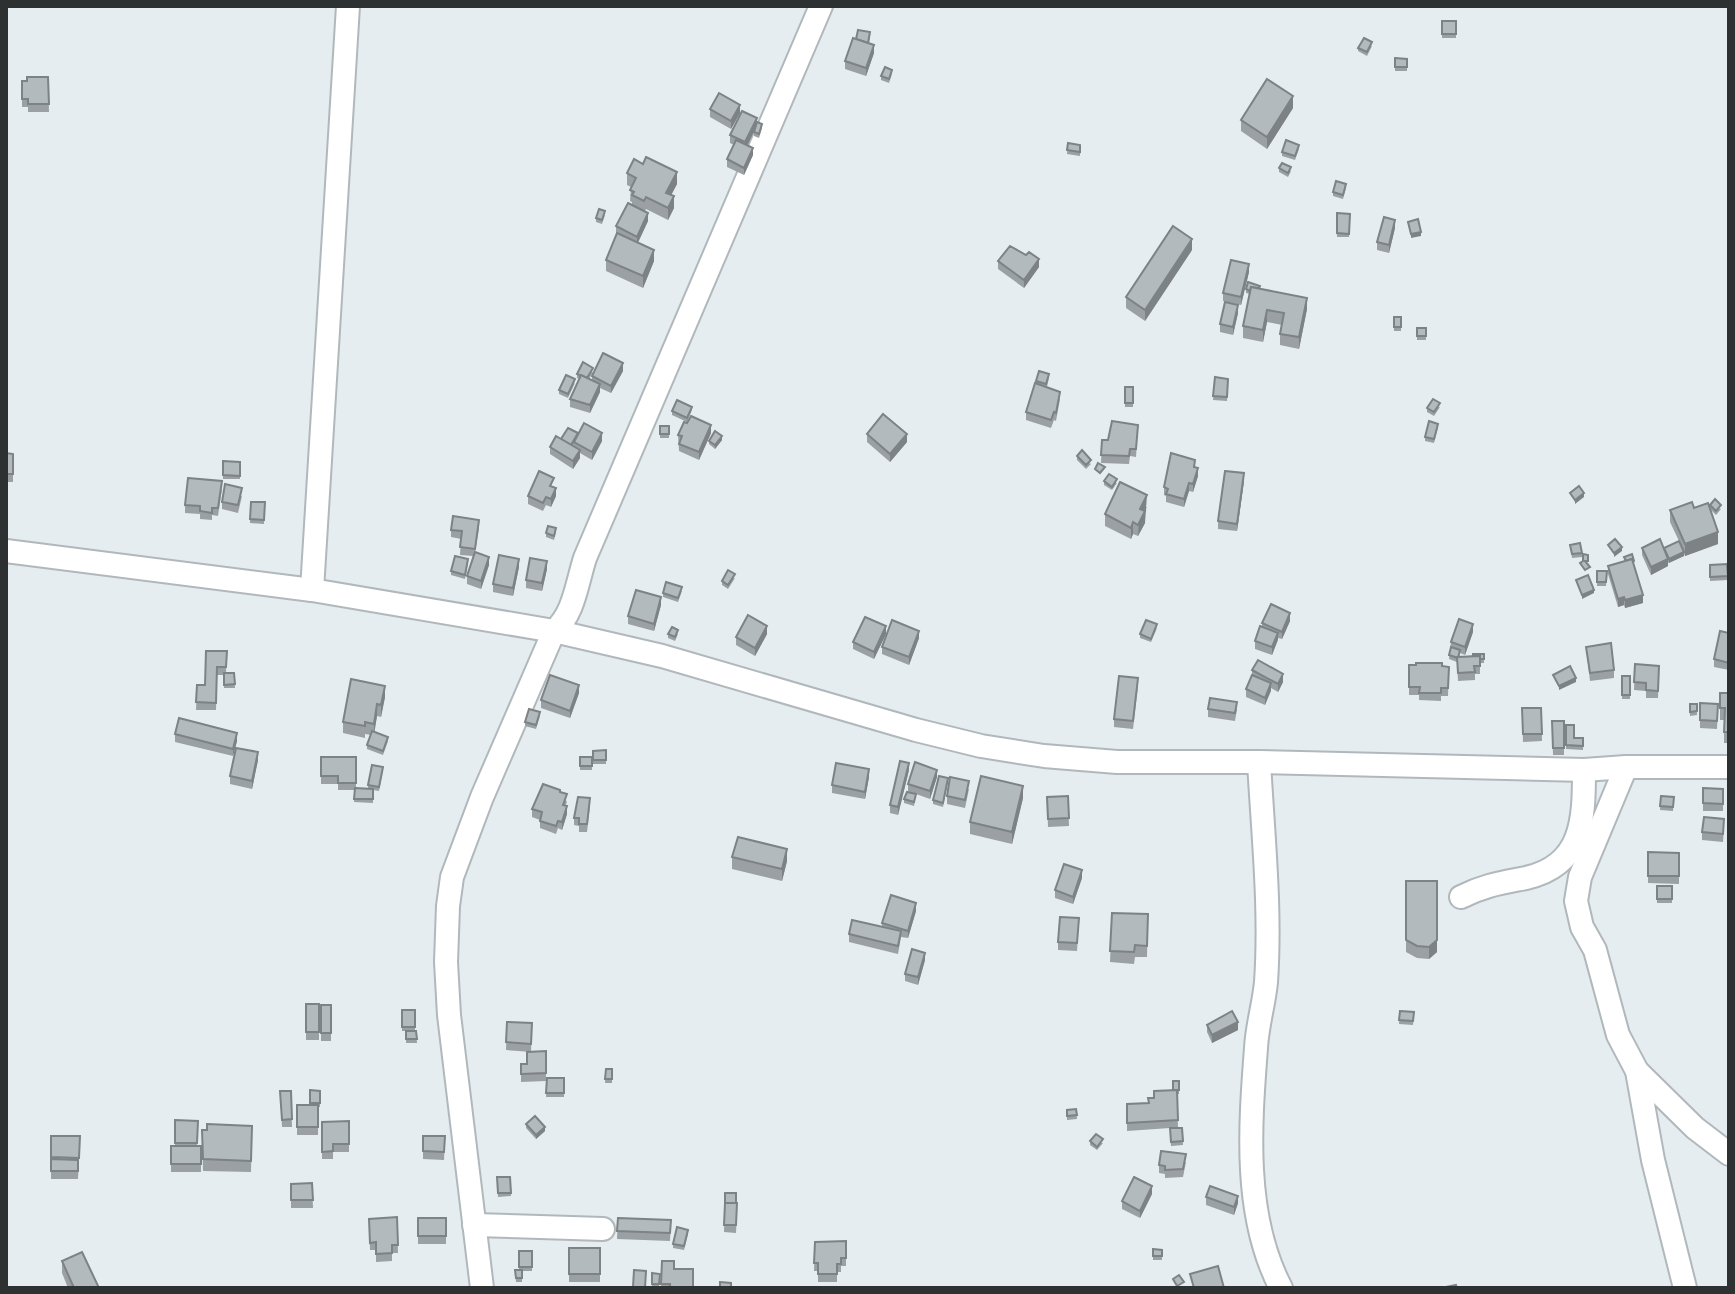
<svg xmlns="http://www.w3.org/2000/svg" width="1735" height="1294" viewBox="0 0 1735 1294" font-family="Quicksand,sans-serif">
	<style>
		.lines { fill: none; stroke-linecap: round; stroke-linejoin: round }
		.minor-casing { stroke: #b1b8bc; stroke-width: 26 }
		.minor { stroke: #fff; stroke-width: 22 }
		.wall { fill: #9aa0a3 }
		.shaded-wall { fill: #7d8284 }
		.building { fill: #b3babd; stroke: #7d8284; stroke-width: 2 }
	</style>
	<rect width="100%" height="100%" fill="#e6edf1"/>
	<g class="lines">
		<g class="minor-casing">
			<g id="minor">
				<polyline points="6,551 312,590 554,631 662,656 916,730 981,746 1044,756 1117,762 1259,762 1584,770 1626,767 1729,767"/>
				<polyline points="312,590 348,6"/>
				<path d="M1259,762C1263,835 1271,909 1266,982C1264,1004 1257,1026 1256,1048C1250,1126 1243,1216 1281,1288"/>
				<polyline points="1626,767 1580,877 1576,901 1582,927 1595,950 1618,1035 1637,1071 1653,1160 1685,1288"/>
				<path d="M1461,897C1485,885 1501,883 1526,878C1583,865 1584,820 1584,770"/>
				<polyline points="1637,1071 1695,1128 1729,1154"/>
				<polyline points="474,1225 603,1229"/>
				<path d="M482,1288L449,1015L446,962L448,906L452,877L482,797L554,631C574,614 577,583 585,558L821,6"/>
			</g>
		</g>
		<use href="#minor" class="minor"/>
	</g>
	<g class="wall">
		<rect x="1442" y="21" width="14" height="17"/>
		<polygon points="870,36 869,43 874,53 866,76 845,69 845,61 856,39"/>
		<polygon points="1372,46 1367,56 1358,51 1358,48"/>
		<polygon points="1395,58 1407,59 1407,71 1395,71"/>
		<polygon points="892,74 889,83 881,80 881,76"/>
		<polygon points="48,77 49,112 28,112 28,107 22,107 22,81"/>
		<polygon points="1293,108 1267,149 1241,131 1241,120"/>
		<polygon points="710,109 740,113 731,129 710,117"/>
		<polygon points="757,124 762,128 759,138 754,136 754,132 748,145 753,155 744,175 727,167 727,159 734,145 730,143 730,135"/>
		<polygon points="1068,143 1080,145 1080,156 1067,154"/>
		<polygon points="1299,149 1295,160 1282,156 1282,152"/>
		<polygon points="1279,168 1291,171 1288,177 1279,172"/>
		<polygon points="627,173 677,184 671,195 674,208 668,220 646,209 645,211 648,221 638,243 654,261 643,288 606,271 606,260 616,234 616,226 632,205 632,202 630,201 631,187 627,185"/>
		<polygon points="1346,188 1343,199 1333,196 1333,192"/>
		<polygon points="1337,213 1350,214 1349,237 1337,237"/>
		<polygon points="605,215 602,224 596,222 596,218"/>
		<polygon points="1395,228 1389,253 1377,250 1377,242"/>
		<polygon points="1192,250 1145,321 1126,308 1126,297"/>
		<polygon points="998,261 1039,267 1024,288 998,269"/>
		<polygon points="1249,272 1241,305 1223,301 1223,293"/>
		<polygon points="1260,288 1307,309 1299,349 1280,345 1280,334 1282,325 1267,322 1263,342 1243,338 1243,326 1250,294 1246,293 1246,289"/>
		<polygon points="1238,313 1233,335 1220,332 1220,324"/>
		<rect x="1394" y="317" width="7" height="14"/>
		<rect x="1417" y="328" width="9" height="12"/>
		<polygon points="623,371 611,393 600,388 600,392 590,413 570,407 570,399 580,379 577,378 577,374 593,372 589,379 592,380 592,376"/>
		<polygon points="1215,377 1228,379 1227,401 1213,400"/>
		<polygon points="1049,378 1047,387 1060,399 1056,421 1054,420 1051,428 1026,420 1026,412 1036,381"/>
		<polygon points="575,383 568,398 559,394 559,390"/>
		<rect x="1125" y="387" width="8" height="20"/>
		<polygon points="1440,407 1434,416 1427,412 1427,408"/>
		<polygon points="692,410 687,422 672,415 672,411"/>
		<polygon points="1138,425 1136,457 1130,456 1129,464 1101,463 1102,440 1108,440"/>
		<rect x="660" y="426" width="9" height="12"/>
		<polygon points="1438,428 1434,443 1425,441 1425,437"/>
		<polygon points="578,433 602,441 592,460 580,453 580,458 573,469 550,454 550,447 561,439"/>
		<polygon points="711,433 699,460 679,451 678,435"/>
		<polygon points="867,434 907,442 890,462 867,442"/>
		<polygon points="722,440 715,449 709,444 709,441"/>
		<polygon points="6,453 13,454 13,482 6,482"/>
		<polygon points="1077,456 1091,464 1086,469 1077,460"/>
		<polygon points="223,461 240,462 240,479 223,479"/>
		<polygon points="1195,467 1198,476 1193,492 1189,491 1184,507 1166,502 1166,496 1164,495 1164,487"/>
		<polygon points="1104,481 1117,483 1112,490 1104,485"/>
		<polygon points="1244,481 1237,531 1218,529 1218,521"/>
		<polygon points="554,486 556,496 551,507 546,505 543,511 528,504 528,496"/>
		<polygon points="222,489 218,516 212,515 212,520 200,519 200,514 185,513 185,505"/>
		<polygon points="242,496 238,513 222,509 222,502"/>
		<polygon points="251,502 265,502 264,524 250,523"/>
		<polygon points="1710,505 1721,509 1716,515 1710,509 1718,544 1685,556 1684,554 1684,556 1668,563 1668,566 1651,575 1642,555 1642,548 1664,548 1679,541 1670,522 1670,510 1710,508"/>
		<polygon points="1147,507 1145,511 1145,523 1138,536 1133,534 1131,539 1105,526 1105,514"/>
		<polygon points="479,528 475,553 489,565 481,589 467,584 467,576 473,556 460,555 461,539 451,537 451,530"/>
		<polygon points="556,532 554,540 546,537 546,533"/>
		<polygon points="1570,545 1582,553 1582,557 1572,558"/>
		<polygon points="1624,557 1634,565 1643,603 1625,608 1624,605 1618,607 1608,574 1608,566 1625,561"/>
		<polygon points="468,563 465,579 451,575 451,571"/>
		<polygon points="1727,564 1728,580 1710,581 1710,565"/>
		<polygon points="519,567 513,596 493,592 493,584"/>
		<polygon points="547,569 542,591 526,588 526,580"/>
		<polygon points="1597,571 1607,571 1606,586 1597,586"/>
		<polygon points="735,578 728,589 722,585 722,581"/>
		<polygon points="682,591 678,602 663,597 663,593"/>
		<polygon points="661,605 654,631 628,624 628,616"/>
		<polygon points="1290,621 1282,639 1278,638 1272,655 1255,649 1255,641 1262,627 1262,623"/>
		<polygon points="1157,628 1151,642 1140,638 1140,634"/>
		<polygon points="1473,632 1465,655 1460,653 1459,657 1484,654 1484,663 1480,663 1480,674 1475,674 1475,680 1458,681 1457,662 1449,659 1451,642"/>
		<polygon points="1729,633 1729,670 1714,667 1714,659"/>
		<polygon points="668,634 678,634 675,641 668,638"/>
		<polygon points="767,634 755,656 736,645 736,637"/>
		<polygon points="886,634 874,659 853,649 853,642"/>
		<polygon points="919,638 909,665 882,654 882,647"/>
		<polygon points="1586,647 1614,670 1614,678 1590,681"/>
		<polygon points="227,651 226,673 234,673 235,688 224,688 224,675 217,675 216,710 196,710 197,685 205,685"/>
		<polygon points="1635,664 1659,666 1658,698 1646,698 1646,691 1634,690"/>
		<polygon points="1409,665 1449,667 1448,696 1441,696 1441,701 1419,700 1419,695 1409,695"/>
		<polygon points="1252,670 1283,682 1278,692 1271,688 1265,705 1246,697 1246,689 1252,676"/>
		<rect x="1622" y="676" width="8" height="23"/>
		<polygon points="1138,686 1133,729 1114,727 1114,719"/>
		<polygon points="579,693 570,718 541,708 541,700"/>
		<polygon points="1720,693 1729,693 1729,743 1724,743 1724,720 1720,720"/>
		<polygon points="385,697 381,717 377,716 374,732 388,741 383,755 367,749 367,745 371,735 365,734 365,738 343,733 343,722"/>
		<polygon points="1700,703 1718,704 1717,729 1700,728"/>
		<polygon points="1690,704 1697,704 1697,715 1690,716"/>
		<polygon points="1522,708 1541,708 1542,741 1523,742"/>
		<polygon points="1208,709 1237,709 1235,721 1208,717"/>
		<polygon points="540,716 536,729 525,726 525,722"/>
		<polygon points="1552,721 1564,721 1564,755 1553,755"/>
		<polygon points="1566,725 1574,738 1583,738 1583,750 1566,749"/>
		<polygon points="175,734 237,741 233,756 175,742"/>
		<polygon points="606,750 606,764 593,764 593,751"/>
		<polygon points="321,757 356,757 356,788 368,789 368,785 383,770 379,791 373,790 373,803 354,802 355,790 338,790 338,784 321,784"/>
		<rect x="580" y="757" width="12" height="13"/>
		<polygon points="258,760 252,789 230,784 230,776"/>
		<polygon points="909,770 898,815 890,813 890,805"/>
		<polygon points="869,777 865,799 832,793 832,785"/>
		<polygon points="937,777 930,799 916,794 914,806 904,803 904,799 908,792 908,784"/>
		<polygon points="948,782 943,807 933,804 933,800"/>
		<polygon points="1703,788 1723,789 1723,811 1703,811"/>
		<polygon points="969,789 965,808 947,804 947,796"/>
		<polygon points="560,792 567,802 565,806 567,814 562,830 558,828 556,834 540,828 540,820 532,817 532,809"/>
		<polygon points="1068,796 1069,826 1048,827 1047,797"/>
		<polygon points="1661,796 1674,797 1673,811 1660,810"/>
		<polygon points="1023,798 1012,844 970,834 970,822"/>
		<polygon points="590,806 587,832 579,832 579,826 574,825 574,818"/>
		<polygon points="1724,827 1723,842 1702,840 1702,832"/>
		<polygon points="1648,852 1679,853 1679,884 1648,883"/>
		<polygon points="732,857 787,861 782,881 732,869"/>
		<polygon points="1082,878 1073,904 1055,898 1055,890"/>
		<polygon points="1406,881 1437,952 1429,959 1417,958 1406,952"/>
		<rect x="1657" y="886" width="15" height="17"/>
		<polygon points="916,911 908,938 901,937 898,954 849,942 849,934 882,927 882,923"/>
		<polygon points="1112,913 1148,914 1147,957 1135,957 1134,964 1110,962"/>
		<polygon points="1079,918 1077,951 1058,950 1058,942"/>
		<polygon points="925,960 918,985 905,981 905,974"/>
		<rect x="306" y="1004" width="13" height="36"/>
		<rect x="321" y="1005" width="10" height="36"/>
		<rect x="402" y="1010" width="13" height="21"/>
		<polygon points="1400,1011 1414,1012 1413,1025 1399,1024"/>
		<polygon points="507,1022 532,1023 531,1052 506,1050"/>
		<polygon points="1207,1025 1238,1030 1212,1043 1207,1032"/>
		<polygon points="406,1031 416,1031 417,1043 406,1043"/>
		<polygon points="546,1051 546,1081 521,1082 521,1064 527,1064"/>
		<polygon points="606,1069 612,1069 612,1083 605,1083"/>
		<polygon points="547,1078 564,1078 564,1097 546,1097"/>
		<polygon points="1179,1081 1179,1094 1177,1094 1178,1128 1182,1128 1183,1145 1171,1146 1170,1128 1127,1131 1127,1104 1149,1103 1154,1098 1173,1090"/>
		<polygon points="310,1090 320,1091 320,1107 318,1107 318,1135 297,1135 297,1105 310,1105"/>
		<polygon points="280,1091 291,1091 292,1127 282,1127"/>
		<polygon points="1076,1109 1077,1119 1067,1120 1067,1110"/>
		<polygon points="175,1120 198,1121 197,1146 201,1146 201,1172 171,1172 171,1146 175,1146"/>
		<polygon points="349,1121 349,1152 333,1152 333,1159 322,1159 322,1122"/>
		<polygon points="526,1124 545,1131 536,1139 526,1128"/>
		<polygon points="252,1126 251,1172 203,1171 202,1130"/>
		<polygon points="51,1136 80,1136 78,1179 51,1179"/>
		<polygon points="423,1136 445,1136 444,1160 423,1159"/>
		<polygon points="1090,1141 1103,1143 1097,1150 1090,1145"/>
		<polygon points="1186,1162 1183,1177 1165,1178 1165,1174 1159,1173 1159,1165"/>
		<polygon points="497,1177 510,1177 511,1196 498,1197"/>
		<polygon points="312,1183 313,1208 291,1208 291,1184"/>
		<polygon points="725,1193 737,1211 736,1233 724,1232"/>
		<polygon points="1152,1194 1140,1218 1122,1209 1122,1201"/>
		<polygon points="1206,1197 1238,1203 1234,1215 1206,1205"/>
		<polygon points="397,1217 398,1253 392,1253 392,1261 376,1262 376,1250 370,1250 369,1219"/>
		<rect x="418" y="1218" width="28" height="26"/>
		<polygon points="618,1218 671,1220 670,1241 617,1239"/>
		<polygon points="688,1234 684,1250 673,1248 673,1244"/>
		<polygon points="846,1241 846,1266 841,1266 841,1272 837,1272 837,1282 818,1282 818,1271 814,1271 815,1242"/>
		<rect x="569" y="1248" width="31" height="34"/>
		<polygon points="1153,1249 1162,1250 1162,1260 1153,1260"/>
		<polygon points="519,1251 532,1251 532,1271 522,1271 522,1282 516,1282 515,1270 519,1270"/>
		<polygon points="62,1261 99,1288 68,1288 62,1273"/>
		<polygon points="662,1261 674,1269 693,1288 661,1288"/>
		<polygon points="652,1273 660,1274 659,1288 652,1288"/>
	</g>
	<g class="shaded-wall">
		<polygon points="874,45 874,53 866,76 866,68"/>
		<polygon points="1293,96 1293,108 1267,149 1267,137"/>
		<polygon points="740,105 740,113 731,129 731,121"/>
		<polygon points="757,118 757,125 745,150 745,142"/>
		<polygon points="753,148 753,155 744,175 744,168"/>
		<polygon points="677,172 677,184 666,205 666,193"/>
		<polygon points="674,196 674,208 668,220 668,208"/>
		<polygon points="648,213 648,221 637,244 637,237"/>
		<polygon points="1395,220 1395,228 1389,253 1389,245"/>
		<polygon points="1421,232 1421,236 1411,238 1411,234"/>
		<polygon points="1192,239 1192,250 1145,321 1145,310"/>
		<polygon points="654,250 654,261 643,288 643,276"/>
		<polygon points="1039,259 1039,267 1024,288 1024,280"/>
		<polygon points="1249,264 1249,272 1241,305 1241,297"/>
		<polygon points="1307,298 1307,309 1299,349 1299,337"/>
		<polygon points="1238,305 1238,313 1233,335 1233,327"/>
		<polygon points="1267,310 1267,322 1263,342 1263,330"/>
		<polygon points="623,363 623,371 611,393 611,386"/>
		<polygon points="600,384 600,392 590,413 590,405"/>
		<polygon points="711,425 711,433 699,460 699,452"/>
		<polygon points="602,433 602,441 592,460 592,452"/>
		<polygon points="907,434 907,442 890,462 890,454"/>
		<polygon points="722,436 722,440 715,449 715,445"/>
		<polygon points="580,450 580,458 573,469 573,461"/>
		<polygon points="1198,468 1198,476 1193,492 1193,484"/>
		<polygon points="1244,473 1244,481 1237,531 1237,524"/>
		<polygon points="1189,483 1189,491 1184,507 1184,499"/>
		<polygon points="556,488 556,496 551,507 551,499"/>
		<polygon points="1584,493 1584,497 1575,504 1575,500"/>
		<polygon points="1147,495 1145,523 1138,536 1140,509"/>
		<polygon points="1133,522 1133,534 1131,539 1131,528"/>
		<polygon points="1718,532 1718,544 1685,556 1685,544"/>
		<polygon points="1622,547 1622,551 1614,557 1614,553"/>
		<polygon points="1684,552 1684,556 1669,563 1669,559"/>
		<polygon points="489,557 489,565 481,589 481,581"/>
		<polygon points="519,559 519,567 513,596 513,588"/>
		<polygon points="1668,559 1668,566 1651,575 1651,567"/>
		<polygon points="547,561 547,569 542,591 542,583"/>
		<polygon points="1594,590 1594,593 1582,599 1582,595"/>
		<polygon points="1643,595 1643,603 1625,608 1625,600"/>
		<polygon points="661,597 661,605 654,631 654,624"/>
		<polygon points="1624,597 1624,605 1618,607 1618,599"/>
		<polygon points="1290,613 1290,621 1282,639 1282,632"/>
		<polygon points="1473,624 1473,632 1465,655 1465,647"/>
		<polygon points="767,626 767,634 755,656 755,648"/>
		<polygon points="886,626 886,634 874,659 874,652"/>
		<polygon points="919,631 919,638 909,665 909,657"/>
		<polygon points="1278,633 1278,640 1272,655 1272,647"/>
		<polygon points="1283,674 1283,682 1278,692 1278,684"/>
		<polygon points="1576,678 1576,682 1559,690 1559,686"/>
		<polygon points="1271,683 1271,691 1265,705 1265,698"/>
		<polygon points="579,685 579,693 570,718 570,711"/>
		<polygon points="385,686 385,697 381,717 381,705"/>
		<polygon points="377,704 377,716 374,735 374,724"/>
		<polygon points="237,733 237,741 233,756 233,749"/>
		<polygon points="258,752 258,760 252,789 252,781"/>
		<polygon points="909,763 909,770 898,815 898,807"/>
		<polygon points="869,769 869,777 865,799 865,792"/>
		<polygon points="937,770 937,777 930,799 930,791"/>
		<polygon points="1023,786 1023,798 1012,844 1012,832"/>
		<polygon points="567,806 567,814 562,830 562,822"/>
		<polygon points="787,849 787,861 782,881 782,869"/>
		<polygon points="1082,870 1082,878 1073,904 1073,897"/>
		<polygon points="916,903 916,911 908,938 908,931"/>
		<polygon points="1437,940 1437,952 1429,959 1429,947"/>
		<polygon points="925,953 925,960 918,985 918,977"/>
		<polygon points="1238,1022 1238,1030 1212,1043 1212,1035"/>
		<polygon points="545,1127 545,1131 536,1139 536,1135"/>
		<polygon points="1152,1186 1152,1194 1140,1218 1140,1211"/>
		<polygon points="1238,1196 1238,1203 1234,1215 1234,1207"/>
	</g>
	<g class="building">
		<rect x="1442" y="21" width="14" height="13"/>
		<polygon points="858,30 870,32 868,43 856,39"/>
		<polygon points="853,38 874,45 866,68 845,61"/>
		<polygon points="1364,38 1372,42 1367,52 1358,48"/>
		<polygon points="1395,58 1407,59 1407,67 1395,67"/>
		<polygon points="885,67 892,70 889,79 881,76"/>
		<polygon points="27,77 48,77 49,104 28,104 28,99 22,99 22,81 27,81"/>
		<polygon points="1267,79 1293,96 1267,137 1241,120"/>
		<polygon points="719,93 740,105 731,121 710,109"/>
		<polygon points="742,111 757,118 745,142 730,135"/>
		<polygon points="757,122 762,124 759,134 754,132"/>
		<polygon points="736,140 753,148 744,168 727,159"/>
		<polygon points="1286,140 1299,145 1295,156 1282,152"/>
		<polygon points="1068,143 1080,145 1080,152 1067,150"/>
		<polygon points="646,157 677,172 666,193 674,196 668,208 646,197 644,201 632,195 634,192 630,190 636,178 627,173 634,159 643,164"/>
		<polygon points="1282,163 1291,167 1288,173 1279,168"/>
		<polygon points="1336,181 1346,184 1343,195 1333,192"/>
		<polygon points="628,203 648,213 637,237 616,226"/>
		<polygon points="599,209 605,211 602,220 596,218"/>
		<polygon points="1337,213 1350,214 1349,234 1337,233"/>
		<polygon points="1384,217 1395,220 1389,245 1377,242"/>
		<polygon points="1418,219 1421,232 1411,234 1408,222"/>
		<polygon points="1173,226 1192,239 1145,310 1126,297"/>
		<polygon points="617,233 654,250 643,276 606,260"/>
		<polygon points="1010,246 1026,255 1029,252 1039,259 1024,280 998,261"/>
		<polygon points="1231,260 1249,264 1241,297 1223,293"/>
		<polygon points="1248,282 1260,286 1259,288 1251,287 1250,291 1246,289"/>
		<polygon points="1251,287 1307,298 1299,337 1280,334 1284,313 1267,310 1263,330 1243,326"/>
		<polygon points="1225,302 1238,305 1233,327 1220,324"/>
		<rect x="1394" y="317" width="7" height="10"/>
		<rect x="1417" y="328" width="9" height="8"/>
		<polygon points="603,353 623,363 611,386 592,376"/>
		<polygon points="583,362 593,368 587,378 577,374"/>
		<polygon points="1039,371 1049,374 1046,384 1036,381"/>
		<polygon points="566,375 575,379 568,394 559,390"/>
		<polygon points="581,375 600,384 590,405 570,399"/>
		<polygon points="1215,377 1228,379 1227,397 1213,396"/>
		<polygon points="1035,383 1060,392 1056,413 1054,412 1051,420 1026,412"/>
		<rect x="1125" y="387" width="8" height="16"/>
		<polygon points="1433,399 1440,403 1434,412 1427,408"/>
		<polygon points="677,400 692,407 687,418 672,411"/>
		<polygon points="883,414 907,434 890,454 867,434"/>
		<polygon points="691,416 711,425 699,452 679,444 682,436 678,435 684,422 687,423"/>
		<polygon points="1112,421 1138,425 1136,449 1130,449 1129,456 1101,455 1102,440 1108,440"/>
		<polygon points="1429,421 1438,424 1434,439 1425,437"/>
		<polygon points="584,423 602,433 592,452 574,442"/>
		<rect x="660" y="426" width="9" height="8"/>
		<polygon points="568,428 578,433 571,445 561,439"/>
		<polygon points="715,431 722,436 715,445 709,441"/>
		<polygon points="556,436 580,450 573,461 550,447"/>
		<polygon points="1082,450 1091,460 1086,465 1077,456"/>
		<polygon points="6,453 13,454 13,474 6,474"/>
		<polygon points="1171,453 1195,460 1194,467 1198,468 1193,484 1189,483 1184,499 1166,494 1168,489 1164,487"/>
		<polygon points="223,461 240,462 240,476 223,475"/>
		<polygon points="1098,463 1105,467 1100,473 1095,469"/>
		<polygon points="539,471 554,478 550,486 556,488 551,499 546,497 543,503 528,496"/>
		<polygon points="1225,471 1244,473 1237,524 1218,521"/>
		<polygon points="1109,474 1117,479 1112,487 1104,481"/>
		<polygon points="188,478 222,481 218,508 212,508 212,513 200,511 200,506 185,505"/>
		<polygon points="1120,482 1147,495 1140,509 1145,511 1138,525 1133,522 1131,528 1105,514"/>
		<polygon points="225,484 242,488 238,505 222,502"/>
		<polygon points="1579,486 1584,493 1575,500 1570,493"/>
		<polygon points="1715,499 1721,505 1716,511 1710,505"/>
		<polygon points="251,502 265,502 264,520 250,519"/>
		<polygon points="1692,502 1694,508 1708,503 1718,532 1685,544 1670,510"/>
		<polygon points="453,516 479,520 475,549 460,547 462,531 451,530"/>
		<polygon points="548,526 556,528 554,536 546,533"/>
		<polygon points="1615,539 1622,547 1614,553 1608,545"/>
		<polygon points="1660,539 1668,559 1651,567 1642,548"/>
		<polygon points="1679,541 1684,552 1669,559 1664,548"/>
		<polygon points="1580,543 1582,553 1572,554 1570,545"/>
		<polygon points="475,552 489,557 481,581 467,576"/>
		<polygon points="1583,554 1588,555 1588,561 1585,561 1590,567 1585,570 1580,563 1583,561"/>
		<polygon points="1632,554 1634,561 1633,562 1632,559 1626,561 1624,557"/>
		<polygon points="499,555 519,559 513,588 493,584"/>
		<polygon points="455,556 468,559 465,575 451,571"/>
		<polygon points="530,558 547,561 542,583 526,580"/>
		<polygon points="1632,559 1643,595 1625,600 1624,597 1618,599 1608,566"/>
		<polygon points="1727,564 1728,576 1710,577 1710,565"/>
		<polygon points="728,570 735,574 728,585 722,581"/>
		<polygon points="1597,571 1607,571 1606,582 1597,582"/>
		<polygon points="1588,575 1594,590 1582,595 1576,580"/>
		<polygon points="666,582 682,587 678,598 663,593"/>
		<polygon points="636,590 661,597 654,624 628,616"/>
		<polygon points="1271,604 1290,613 1282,632 1262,623"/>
		<polygon points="748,615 767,626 755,648 736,637"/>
		<polygon points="865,617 886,626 874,652 853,642"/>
		<polygon points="1459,619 1473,624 1465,647 1451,642"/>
		<polygon points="892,620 919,631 909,657 882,647"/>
		<polygon points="1146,620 1157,624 1151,639 1140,634"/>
		<polygon points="1260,626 1278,633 1272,647 1255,641"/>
		<polygon points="672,627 678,630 675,637 668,634"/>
		<polygon points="1720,631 1729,633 1729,663 1714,659"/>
		<polygon points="1611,643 1614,670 1590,673 1586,647"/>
		<polygon points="1451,647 1460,650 1458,658 1449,655"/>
		<polygon points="206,651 227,651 226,667 217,667 216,703 196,702 197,685 205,685"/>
		<polygon points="1473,654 1484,654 1484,659 1480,659 1480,656 1473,656"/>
		<polygon points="1480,656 1480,666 1474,666 1475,672 1458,673 1457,657"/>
		<polygon points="1258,660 1283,674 1278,684 1252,670"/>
		<polygon points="1416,663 1442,663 1442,666 1449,667 1448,688 1441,688 1441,693 1419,693 1420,687 1409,687 1409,665 1416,665"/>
		<polygon points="1635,664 1659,666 1658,691 1646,690 1646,683 1634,682"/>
		<polygon points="1570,666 1576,678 1559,686 1553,675"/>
		<polygon points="224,673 234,673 235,684 224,685"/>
		<polygon points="550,675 579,685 570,711 541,700"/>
		<polygon points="1252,675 1271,683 1265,698 1246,689"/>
		<polygon points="1119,676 1138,678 1133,721 1114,719"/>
		<rect x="1622" y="676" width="8" height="19"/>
		<polygon points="351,679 385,686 381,705 377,704 374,724 365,722 365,726 343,722"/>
		<polygon points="1720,693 1729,693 1729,732 1724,732 1725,708 1720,708"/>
		<polygon points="1210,698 1237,702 1235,713 1208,709"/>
		<polygon points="1700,703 1718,704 1717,721 1700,720"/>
		<polygon points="1690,704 1697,704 1697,711 1690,712"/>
		<polygon points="1522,708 1541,708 1542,734 1523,734"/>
		<polygon points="529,709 540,712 536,725 525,722"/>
		<polygon points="179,718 237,733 233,749 175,734"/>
		<polygon points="1552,721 1564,721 1564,748 1553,748"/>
		<polygon points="1566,725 1574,725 1574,738 1583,738 1583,746 1566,745"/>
		<polygon points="372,731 388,737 383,751 367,745"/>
		<polygon points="236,748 258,752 252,781 230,776"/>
		<polygon points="606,750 606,760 593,760 593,751"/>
		<polygon points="321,757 356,757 356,783 338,783 338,776 321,776"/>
		<rect x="580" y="757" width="12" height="9"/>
		<polygon points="900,761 909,763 898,807 890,805"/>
		<polygon points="915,762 937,770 930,791 908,784"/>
		<polygon points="836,763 869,769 865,792 832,785"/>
		<polygon points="372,765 383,767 379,787 368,785"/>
		<polygon points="939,776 948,778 943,803 933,800"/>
		<polygon points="981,776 1023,786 1012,832 970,822"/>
		<polygon points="950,777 969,781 965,800 947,796"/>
		<polygon points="543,784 560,790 560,792 567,794 563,805 567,806 562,822 558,821 556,826 540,821 542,812 532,809"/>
		<polygon points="355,788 373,789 373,799 354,799"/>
		<polygon points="1703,788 1723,789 1723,804 1703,803"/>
		<polygon points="907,792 916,794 914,802 904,799"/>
		<polygon points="1068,796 1069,818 1048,819 1047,797"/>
		<polygon points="1661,796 1674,797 1673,807 1660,806"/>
		<polygon points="578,797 590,798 587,824 579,824 579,818 574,818"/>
		<polygon points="1704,817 1724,819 1723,834 1702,832"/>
		<polygon points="738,837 787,849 782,869 732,857"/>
		<polygon points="1648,852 1679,853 1679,876 1648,876"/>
		<polygon points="1064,864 1082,870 1073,897 1055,890"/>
		<polygon points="1406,881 1437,881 1437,940 1429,947 1417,946 1406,940"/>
		<rect x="1657" y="886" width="15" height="13"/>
		<polygon points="891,895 916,903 908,931 882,923"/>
		<polygon points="1112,913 1148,914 1147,946 1135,945 1134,952 1110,951"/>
		<polygon points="1060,917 1079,918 1077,943 1058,942"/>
		<polygon points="852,920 901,931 898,946 849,934"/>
		<polygon points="912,949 925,953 918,977 905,974"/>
		<rect x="306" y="1004" width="13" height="28"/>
		<rect x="321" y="1005" width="10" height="28"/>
		<rect x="402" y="1010" width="13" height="17"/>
		<polygon points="1232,1011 1238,1022 1212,1035 1207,1025"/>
		<polygon points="1400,1011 1414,1012 1413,1021 1399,1020"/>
		<polygon points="507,1022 532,1023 531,1044 506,1042"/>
		<polygon points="406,1031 416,1031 417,1039 406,1039"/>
		<polygon points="546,1051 546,1073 521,1074 521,1064 527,1064 527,1052"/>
		<polygon points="606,1069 612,1069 612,1079 605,1079"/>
		<polygon points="547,1078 564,1078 564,1093 546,1093"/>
		<rect x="1173" y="1081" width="6" height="9"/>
		<polygon points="310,1090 320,1091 320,1103 310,1103"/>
		<polygon points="1177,1090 1178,1120 1127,1123 1127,1104 1149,1103 1148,1098 1154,1098 1154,1091"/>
		<polygon points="280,1091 291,1091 292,1119 282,1120"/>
		<rect x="297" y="1105" width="21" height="22"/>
		<polygon points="1076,1109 1077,1115 1067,1116 1067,1110"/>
		<polygon points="535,1116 545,1127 536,1135 526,1124"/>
		<polygon points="175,1120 198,1121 197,1143 175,1143"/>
		<polygon points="349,1121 349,1144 333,1144 333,1151 322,1152 322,1122"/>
		<polygon points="207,1124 252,1126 251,1161 203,1159 202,1130 207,1130"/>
		<polygon points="1170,1128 1182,1128 1183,1141 1171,1142"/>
		<polygon points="1096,1134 1103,1139 1097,1147 1090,1141"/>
		<polygon points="51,1136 80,1136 79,1158 51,1157"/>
		<polygon points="423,1136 445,1136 444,1152 423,1151"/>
		<rect x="171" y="1146" width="30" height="18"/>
		<polygon points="1161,1151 1186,1154 1183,1169 1165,1170 1165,1166 1159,1165"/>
		<polygon points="51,1159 78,1160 78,1171 51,1171"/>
		<polygon points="497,1177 510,1177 511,1193 498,1193"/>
		<polygon points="1134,1177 1152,1186 1140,1211 1122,1201"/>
		<polygon points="312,1183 313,1200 291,1200 291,1184"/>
		<polygon points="1210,1186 1238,1196 1234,1207 1206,1197"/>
		<polygon points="725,1193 736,1193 736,1203 725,1203 725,1205"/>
		<polygon points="725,1203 737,1203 736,1225 724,1225"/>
		<polygon points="397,1217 398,1245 392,1245 392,1253 376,1254 376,1242 370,1243 369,1219"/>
		<rect x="418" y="1218" width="28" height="18"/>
		<polygon points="618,1218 671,1220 670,1233 617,1231"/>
		<polygon points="677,1227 688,1230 684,1246 673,1244"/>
		<polygon points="846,1241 846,1258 841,1258 841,1264 837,1264 837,1274 818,1274 818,1263 814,1263 815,1242"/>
		<rect x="569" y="1248" width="31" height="26"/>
		<polygon points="1153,1249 1162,1250 1162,1256 1153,1256"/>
		<rect x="519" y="1251" width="13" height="16"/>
		<polygon points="82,1252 99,1288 74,1288 62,1261"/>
		<polygon points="662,1261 674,1261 674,1269 693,1269 693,1288 670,1288 670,1284 661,1284"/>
		<polygon points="1218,1266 1224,1288 1194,1288 1190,1274"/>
		<polygon points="515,1270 522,1270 522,1278 516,1278"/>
		<polygon points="634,1270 646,1271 645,1288 633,1287"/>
		<polygon points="652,1273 660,1274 659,1284 652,1284"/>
		<polygon points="1179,1275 1184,1282 1177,1286 1173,1279"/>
		<polygon points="720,1282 731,1283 731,1288 720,1288"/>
		<polygon points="1456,1285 1457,1288 1441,1288"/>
	</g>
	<rect width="1735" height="1294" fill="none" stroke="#2e3132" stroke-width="16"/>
</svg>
